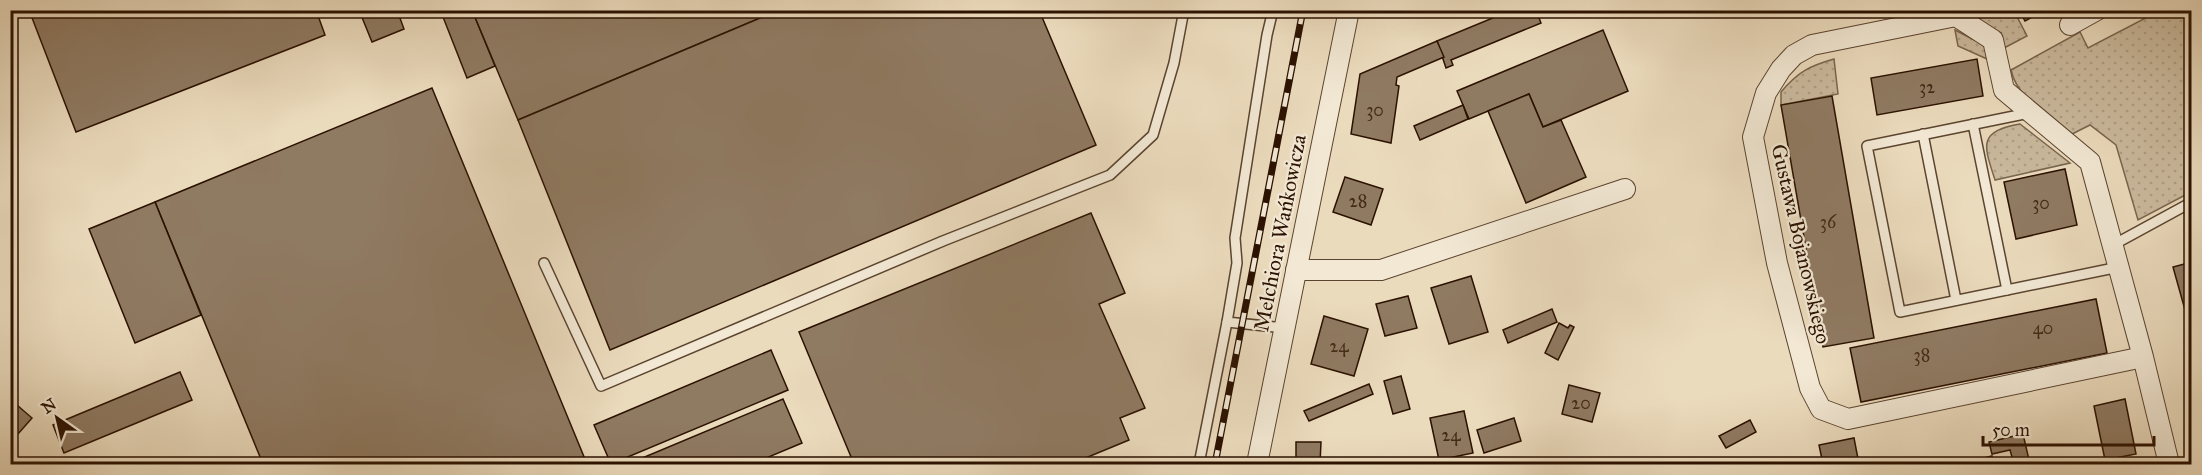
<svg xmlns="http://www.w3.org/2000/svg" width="2202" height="475" viewBox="0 0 2202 475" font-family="'IM FELL Great Primer',serif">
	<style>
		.grass { fill: url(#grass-dots); stroke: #7a654e; stroke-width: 1.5 }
		.building { fill: #8f7a62; stroke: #2b1100; stroke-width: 1.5 }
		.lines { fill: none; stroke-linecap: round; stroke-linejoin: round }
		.lane-casing { stroke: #5b442f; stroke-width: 12 }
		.street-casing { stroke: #5b442f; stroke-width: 22 }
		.lane { stroke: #f2e8d4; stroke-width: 9 }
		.street { stroke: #f2e8d4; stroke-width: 20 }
		.rail-casing { stroke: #2b1100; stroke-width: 7 }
		.rail { stroke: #f2e8d4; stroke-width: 4.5; stroke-dasharray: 14; stroke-linecap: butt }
		.labels { text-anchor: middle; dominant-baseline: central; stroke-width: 4.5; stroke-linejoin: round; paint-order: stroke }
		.number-label { font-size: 18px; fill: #442b18 }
		.street-label { font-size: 21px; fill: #2b1100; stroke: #f2e8d4 }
	</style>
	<defs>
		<pattern id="grass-dots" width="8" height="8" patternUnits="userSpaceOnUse" patternTransform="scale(1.5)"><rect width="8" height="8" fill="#cab99d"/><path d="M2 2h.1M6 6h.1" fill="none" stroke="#ae9e85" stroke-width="1.8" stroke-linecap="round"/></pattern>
	</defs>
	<rect width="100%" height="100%" fill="#ebdbbd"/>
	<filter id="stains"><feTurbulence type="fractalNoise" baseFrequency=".00333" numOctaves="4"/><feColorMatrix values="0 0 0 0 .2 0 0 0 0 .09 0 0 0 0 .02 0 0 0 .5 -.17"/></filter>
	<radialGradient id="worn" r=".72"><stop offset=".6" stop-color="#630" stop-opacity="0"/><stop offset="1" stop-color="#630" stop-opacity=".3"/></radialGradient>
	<g class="grass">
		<polygon points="1979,11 2014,11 2027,36 2004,48 2001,33 1980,22"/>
		<path d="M2159,11H2191V192L2138,220L2116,145L2090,125L2072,134C2050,116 2017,99 2011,70L2080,32L2088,48Z"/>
		<polygon points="1955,30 1986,46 1987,59 1958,46"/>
		<path d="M1834,59L1838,94L1781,105V92C1798,72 1809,66 1834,59Z"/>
		<path d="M2020,124L2070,163L1995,180C1984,146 1977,131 2020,124Z"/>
	</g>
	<g class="building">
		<polygon points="29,10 316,10 325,35 76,132"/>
		<polygon points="359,10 397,10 404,29 372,42"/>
		<polygon points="460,10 472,10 495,66 467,78 443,17"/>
		<polygon points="472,10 779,10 518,120"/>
		<polygon points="779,10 1039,10 1096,145 610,350 518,120"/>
		<polygon points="1512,10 1536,10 1541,23 1451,60 1453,65 1446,68 1437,41"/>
		<polygon points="2019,10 2045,10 2025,21"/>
		<polygon points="1603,30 1628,91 1543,127 1529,94 1469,119 1457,91"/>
		<polygon points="1437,41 1444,57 1397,77 1396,85 1399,86 1391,143 1351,134 1360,74"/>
		<polygon points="1977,59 1983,96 1877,115 1871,78"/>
		<polygon points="432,88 587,464 263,464 155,202"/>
		<polygon points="1529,94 1543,127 1561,120 1586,177 1526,203 1488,111"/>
		<polygon points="1832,96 1874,338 1823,347 1781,105"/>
		<polygon points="1463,105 1468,119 1420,140 1414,126"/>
		<polygon points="2065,169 2077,225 2016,239 2004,182"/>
		<polygon points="1345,177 1383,189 1371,225 1333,212"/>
		<polygon points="155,202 201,315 135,343 89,229"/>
		<polygon points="1091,213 1125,293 1099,304 1145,408 1120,418 1129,440 1071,464 854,464 799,332"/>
		<polygon points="2192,262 2192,335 2173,267"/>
		<polygon points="1471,276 1488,332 1449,344 1431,288"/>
		<polygon points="1408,296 1417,328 1385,336 1376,304"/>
		<polygon points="2096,299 2107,353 1861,402 1850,348"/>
		<polygon points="1552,309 1557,322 1508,343 1503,330"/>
		<polygon points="1324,316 1368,329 1354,376 1311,364"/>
		<polygon points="1559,323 1568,328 1570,325 1574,327 1558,360 1545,353"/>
		<polygon points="771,350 788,390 611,464 594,425"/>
		<polygon points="180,372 192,400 64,453 53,425"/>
		<polygon points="1401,376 1410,409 1393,414 1384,381"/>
		<polygon points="1369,384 1373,394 1309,421 1304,411"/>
		<polygon points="1569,385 1600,393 1592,422 1562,414"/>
		<polygon points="10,399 32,418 10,443"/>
		<polygon points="783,399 802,443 752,464 628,464"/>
		<polygon points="2125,399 2136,454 2105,460 2094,406"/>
		<polygon points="1464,411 1473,453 1439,460 1430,418"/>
		<polygon points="1514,418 1521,441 1484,453 1477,430"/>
		<polygon points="1750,420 1756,432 1726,448 1719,436"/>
		<polygon points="2023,434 2030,464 2014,464 2010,450 1992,454 1989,442"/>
		<polygon points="1854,438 1859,464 1823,464 1819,445"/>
		<polygon points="1296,442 1321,442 1320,464 1296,464"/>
		<polygon points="1992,456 1994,464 1960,464"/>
	</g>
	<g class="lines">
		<g class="lane-casing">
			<g id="lane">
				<polyline points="1273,10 1267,35 1235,238 1237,263 1227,322 1285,328"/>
				<polyline points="2029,113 1867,146 1900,312 2119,267"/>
				<polyline points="1973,124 2007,290"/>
				<polyline points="1923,134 1956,300"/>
				<polyline points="2113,245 2192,202"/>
				<polyline points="544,263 601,386 943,241 1110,175 1153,135 1174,63 1184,10"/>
				<polyline points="1199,464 1227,322"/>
			</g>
		</g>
		<g class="street-casing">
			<g id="street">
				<polyline points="2070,25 2097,10"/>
				<polyline points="1296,270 1381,270 1625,189"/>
				<polyline points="2143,357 1848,419 1821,409 1810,388 1777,263 1753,137 1766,93 1781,69 1794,55 1812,45 1956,16 1993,40 2004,90 2090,162 2143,357 2169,464"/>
				<polyline points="1257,464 1349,10"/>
			</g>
		</g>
		<use href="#lane" class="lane"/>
		<use href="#street" class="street"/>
		<g class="rail-casing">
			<polyline id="rail" points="1215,464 1303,10"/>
		</g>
		<use href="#rail" class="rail"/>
	</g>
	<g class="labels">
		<g class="number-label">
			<text x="1927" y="87">32</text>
			<text x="1375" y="110">30</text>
			<text x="1358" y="201">28</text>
			<text x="2041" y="203">30</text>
			<text x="1828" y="222">36</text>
			<text x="2043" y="328">40</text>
			<text x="1339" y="346">24</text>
			<text x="1922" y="355">38</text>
			<text x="1581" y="403">20</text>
			<text x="1451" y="435">24</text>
		</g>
		<g class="street-label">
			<text transform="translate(1280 233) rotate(-79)">Melchiora Wańkowicza</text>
			<text transform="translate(1801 244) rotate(77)">Gustawa Bojanowskiego</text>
		</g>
	</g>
	<rect width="2202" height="475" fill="none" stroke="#ebdbbd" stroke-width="36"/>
	<rect x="12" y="12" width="2178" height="451" fill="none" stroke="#2b1100" stroke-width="3"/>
	<rect x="18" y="18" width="2166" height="439" fill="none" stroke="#2b1100" stroke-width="1.5"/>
	<g transform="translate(57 418) rotate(326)" stroke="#f2e8d4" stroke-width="4.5" paint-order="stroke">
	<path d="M0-4.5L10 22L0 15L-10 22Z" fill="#2b1100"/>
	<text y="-9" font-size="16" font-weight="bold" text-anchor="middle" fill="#2b1100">N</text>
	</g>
	<path d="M1983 436v9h171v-9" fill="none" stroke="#2b1100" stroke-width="3"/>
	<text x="1992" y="436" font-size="18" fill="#2b1100" stroke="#f2e8d4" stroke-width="4.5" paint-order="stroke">50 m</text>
	<rect width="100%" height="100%" filter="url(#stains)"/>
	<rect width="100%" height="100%" fill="url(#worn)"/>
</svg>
